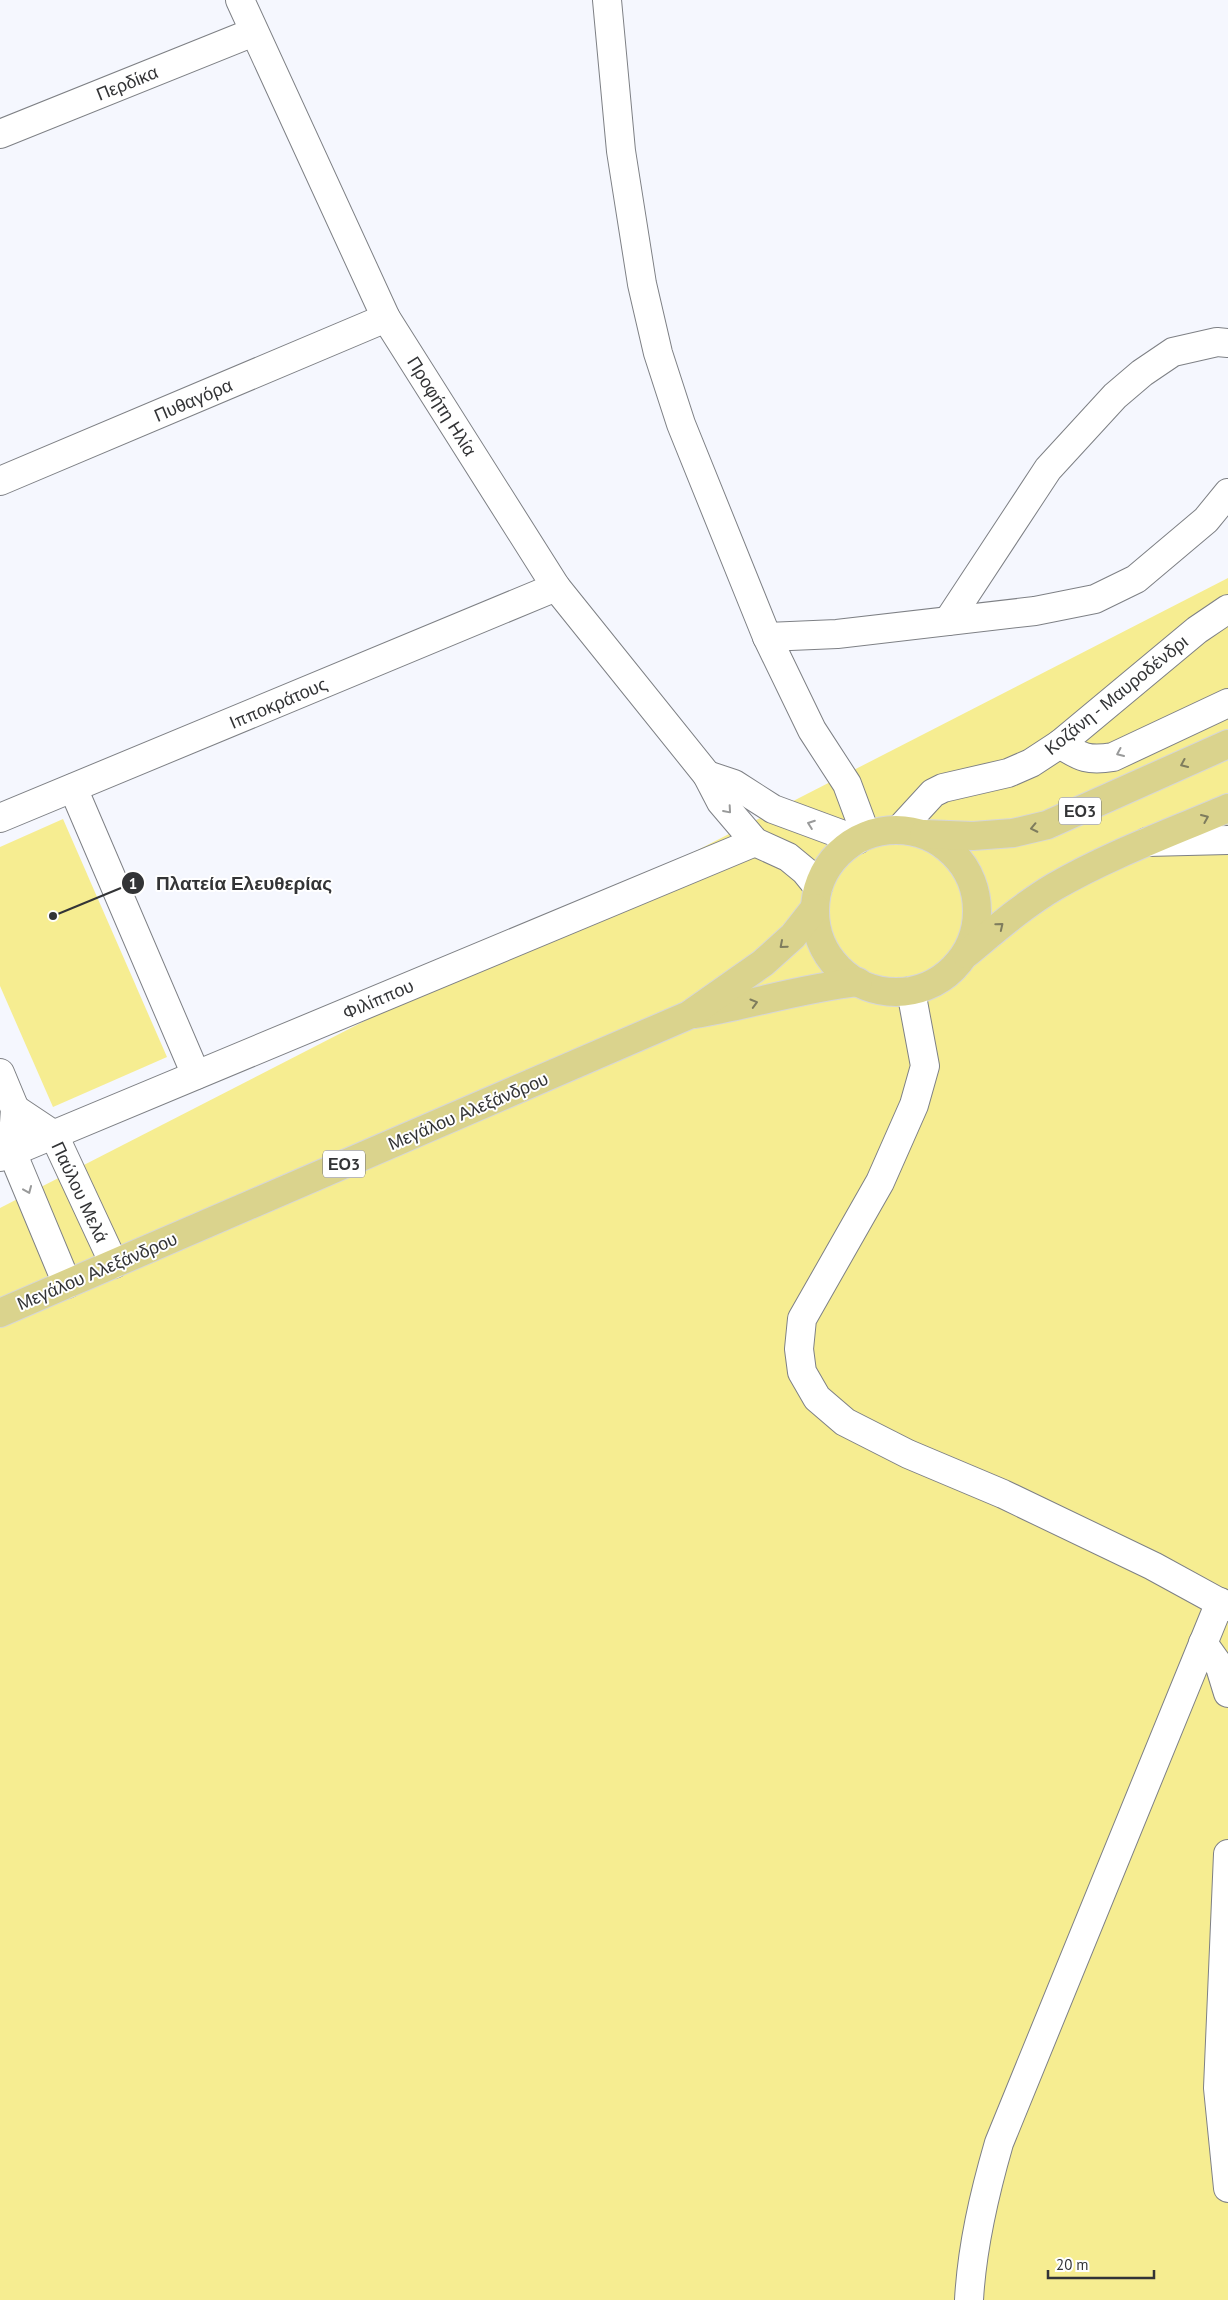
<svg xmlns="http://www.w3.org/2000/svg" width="1228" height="2300" viewBox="0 0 1228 2300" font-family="'PT Sans',sans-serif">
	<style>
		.green { fill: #f6ed91 }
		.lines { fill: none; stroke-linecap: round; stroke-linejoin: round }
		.minor-casing { stroke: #7e8085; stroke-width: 30 }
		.major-casing { stroke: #d6d6d7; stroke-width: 30 }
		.minor { stroke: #fff; stroke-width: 28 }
		.major { stroke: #dad38d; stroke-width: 28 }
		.oneway { stroke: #999a9a }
		.oneway2 { stroke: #7e7c5d }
		.labels { text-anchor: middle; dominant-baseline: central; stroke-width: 4; stroke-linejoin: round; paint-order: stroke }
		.shield { fill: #fff; stroke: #707172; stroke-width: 1 }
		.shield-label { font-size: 16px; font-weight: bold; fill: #333436 }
		.street-label { font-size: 18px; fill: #333436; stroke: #fff }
		.leader { fill: none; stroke: #333436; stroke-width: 2 }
		.callout-dot { fill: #333436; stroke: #fff; stroke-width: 2 }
		.mark-label { font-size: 15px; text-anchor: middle; font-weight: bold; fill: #fff }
		.callout-label { font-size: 19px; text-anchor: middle; font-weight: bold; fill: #333436; stroke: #fff; stroke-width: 4; stroke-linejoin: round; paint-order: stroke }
	</style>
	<rect width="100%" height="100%" fill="#f5f7fe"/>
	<g class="green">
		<polygon points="1228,578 1228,2300 0,2300 0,1208"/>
		<polygon points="63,819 167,1057 53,1107 0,986 0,847"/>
	</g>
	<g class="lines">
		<g class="minor-casing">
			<g id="minor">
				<polyline points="240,0 386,318 556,587 707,775 721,802 755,842 788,857 805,871 818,887"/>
				<polyline points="607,0 621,151 642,284 658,353 681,424 767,637 812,730 847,784 866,835"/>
				<polyline points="0,134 254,32"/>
				<polyline points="0,481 386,318"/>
				<polyline points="948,621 1048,469 1115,396 1142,373 1173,352 1217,342 1228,343"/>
				<polyline points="767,637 837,634 1035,611 1095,599 1136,579 1206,520 1228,493"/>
				<path d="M1060,744C1081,758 1089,761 1113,757L1228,703"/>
				<polyline points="707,775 734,784 773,809 857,840"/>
				<polyline points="73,788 196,1075"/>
				<polyline points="0,818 556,587"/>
				<polyline points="899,830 933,793 943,788 1008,773 1031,763 1060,744 1197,630 1228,609"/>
				<polyline points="1147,842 1228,840"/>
				<polyline points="911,991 925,1066 914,1105 880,1182 802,1319 799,1349 802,1372 817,1398 845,1422 908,1454 1003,1494 1153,1566 1228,1607"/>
				<polyline points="0,1073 15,1109 12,1152 67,1284"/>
				<polyline points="15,1109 54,1135 114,1264"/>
				<polyline points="0,1157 755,842"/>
				<polyline points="1203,1643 1220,1667 1228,1693"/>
				<polyline points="1228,1854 1218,2088 1228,2188"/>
				<path d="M969,2300C972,2246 984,2195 999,2143L1220,1602"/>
			</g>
		</g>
		<g class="major-casing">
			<g id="major">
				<circle cx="896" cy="911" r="81"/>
				<polyline points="924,834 973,836 1013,833 1047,825 1228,744"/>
				<path d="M966,954C994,931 1022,906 1054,887C1109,855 1170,833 1228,808"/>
				<path d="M695,1014C750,1005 802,988 858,982"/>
				<polyline points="0,1313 689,1015 763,963 793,936 815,908"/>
			</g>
		</g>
		<use href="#minor" class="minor"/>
		<use href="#major" class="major"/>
	</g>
	<defs><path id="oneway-chevron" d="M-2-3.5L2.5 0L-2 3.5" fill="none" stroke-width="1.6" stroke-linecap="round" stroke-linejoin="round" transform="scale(1.25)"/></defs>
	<g class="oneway">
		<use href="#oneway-chevron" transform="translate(1120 753) rotate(156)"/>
		<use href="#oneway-chevron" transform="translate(728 810) rotate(49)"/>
		<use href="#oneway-chevron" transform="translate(811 824) rotate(-160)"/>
		<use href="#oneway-chevron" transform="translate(28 1190) rotate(67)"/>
	</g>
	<g class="oneway2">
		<use href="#oneway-chevron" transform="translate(1184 764) rotate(156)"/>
		<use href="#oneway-chevron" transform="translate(1205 818) rotate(-23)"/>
		<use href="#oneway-chevron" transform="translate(1034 828) rotate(168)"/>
		<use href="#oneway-chevron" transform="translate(1000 926) rotate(-39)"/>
		<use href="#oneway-chevron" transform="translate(783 945) rotate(139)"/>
		<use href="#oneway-chevron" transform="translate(754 1003) rotate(-16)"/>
	</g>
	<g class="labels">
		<g class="shield">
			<rect x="1059" y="797.5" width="42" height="27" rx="4"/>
			<rect x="323" y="1150.5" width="42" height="27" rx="4"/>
		</g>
		<g class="shield-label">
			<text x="1080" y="811">ΕΟ3</text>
			<text x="344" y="1164">ΕΟ3</text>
		</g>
		<g class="street-label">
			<text transform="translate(127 83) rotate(-22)">Περδίκα</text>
			<text transform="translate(193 400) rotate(-23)">Πυθαγόρα</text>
			<text transform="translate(442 406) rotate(58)">Προφήτη Ηλία</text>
			<text transform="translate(1116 695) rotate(-39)">Κοζάνη - Μαυροδένδρι</text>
			<text transform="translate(278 703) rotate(-23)">Ιπποκράτους</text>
			<text transform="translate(378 999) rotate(-23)">Φιλίππου</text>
			<text transform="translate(468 1111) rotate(-23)">Μεγάλου Αλεξάνδρου</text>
			<text transform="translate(80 1192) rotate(65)">Παύλου Μελά</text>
			<text transform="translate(97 1271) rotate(-23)">Μεγάλου Αλεξάνδρου</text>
		</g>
	</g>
	<path class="leader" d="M53 916L133 883"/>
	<g class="callout-dot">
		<circle cx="53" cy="916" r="5"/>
		<circle cx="133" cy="883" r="12"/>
	</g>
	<g class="mark-label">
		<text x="133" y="889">1</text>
	</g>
	<g class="callout-label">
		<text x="244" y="890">Πλατεία Ελευθερίας</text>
	</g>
	<path d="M1048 2270v8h106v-8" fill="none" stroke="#333436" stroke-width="2.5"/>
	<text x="1056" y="2270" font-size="15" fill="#333436" stroke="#ffffff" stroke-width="4" paint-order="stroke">20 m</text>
</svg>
